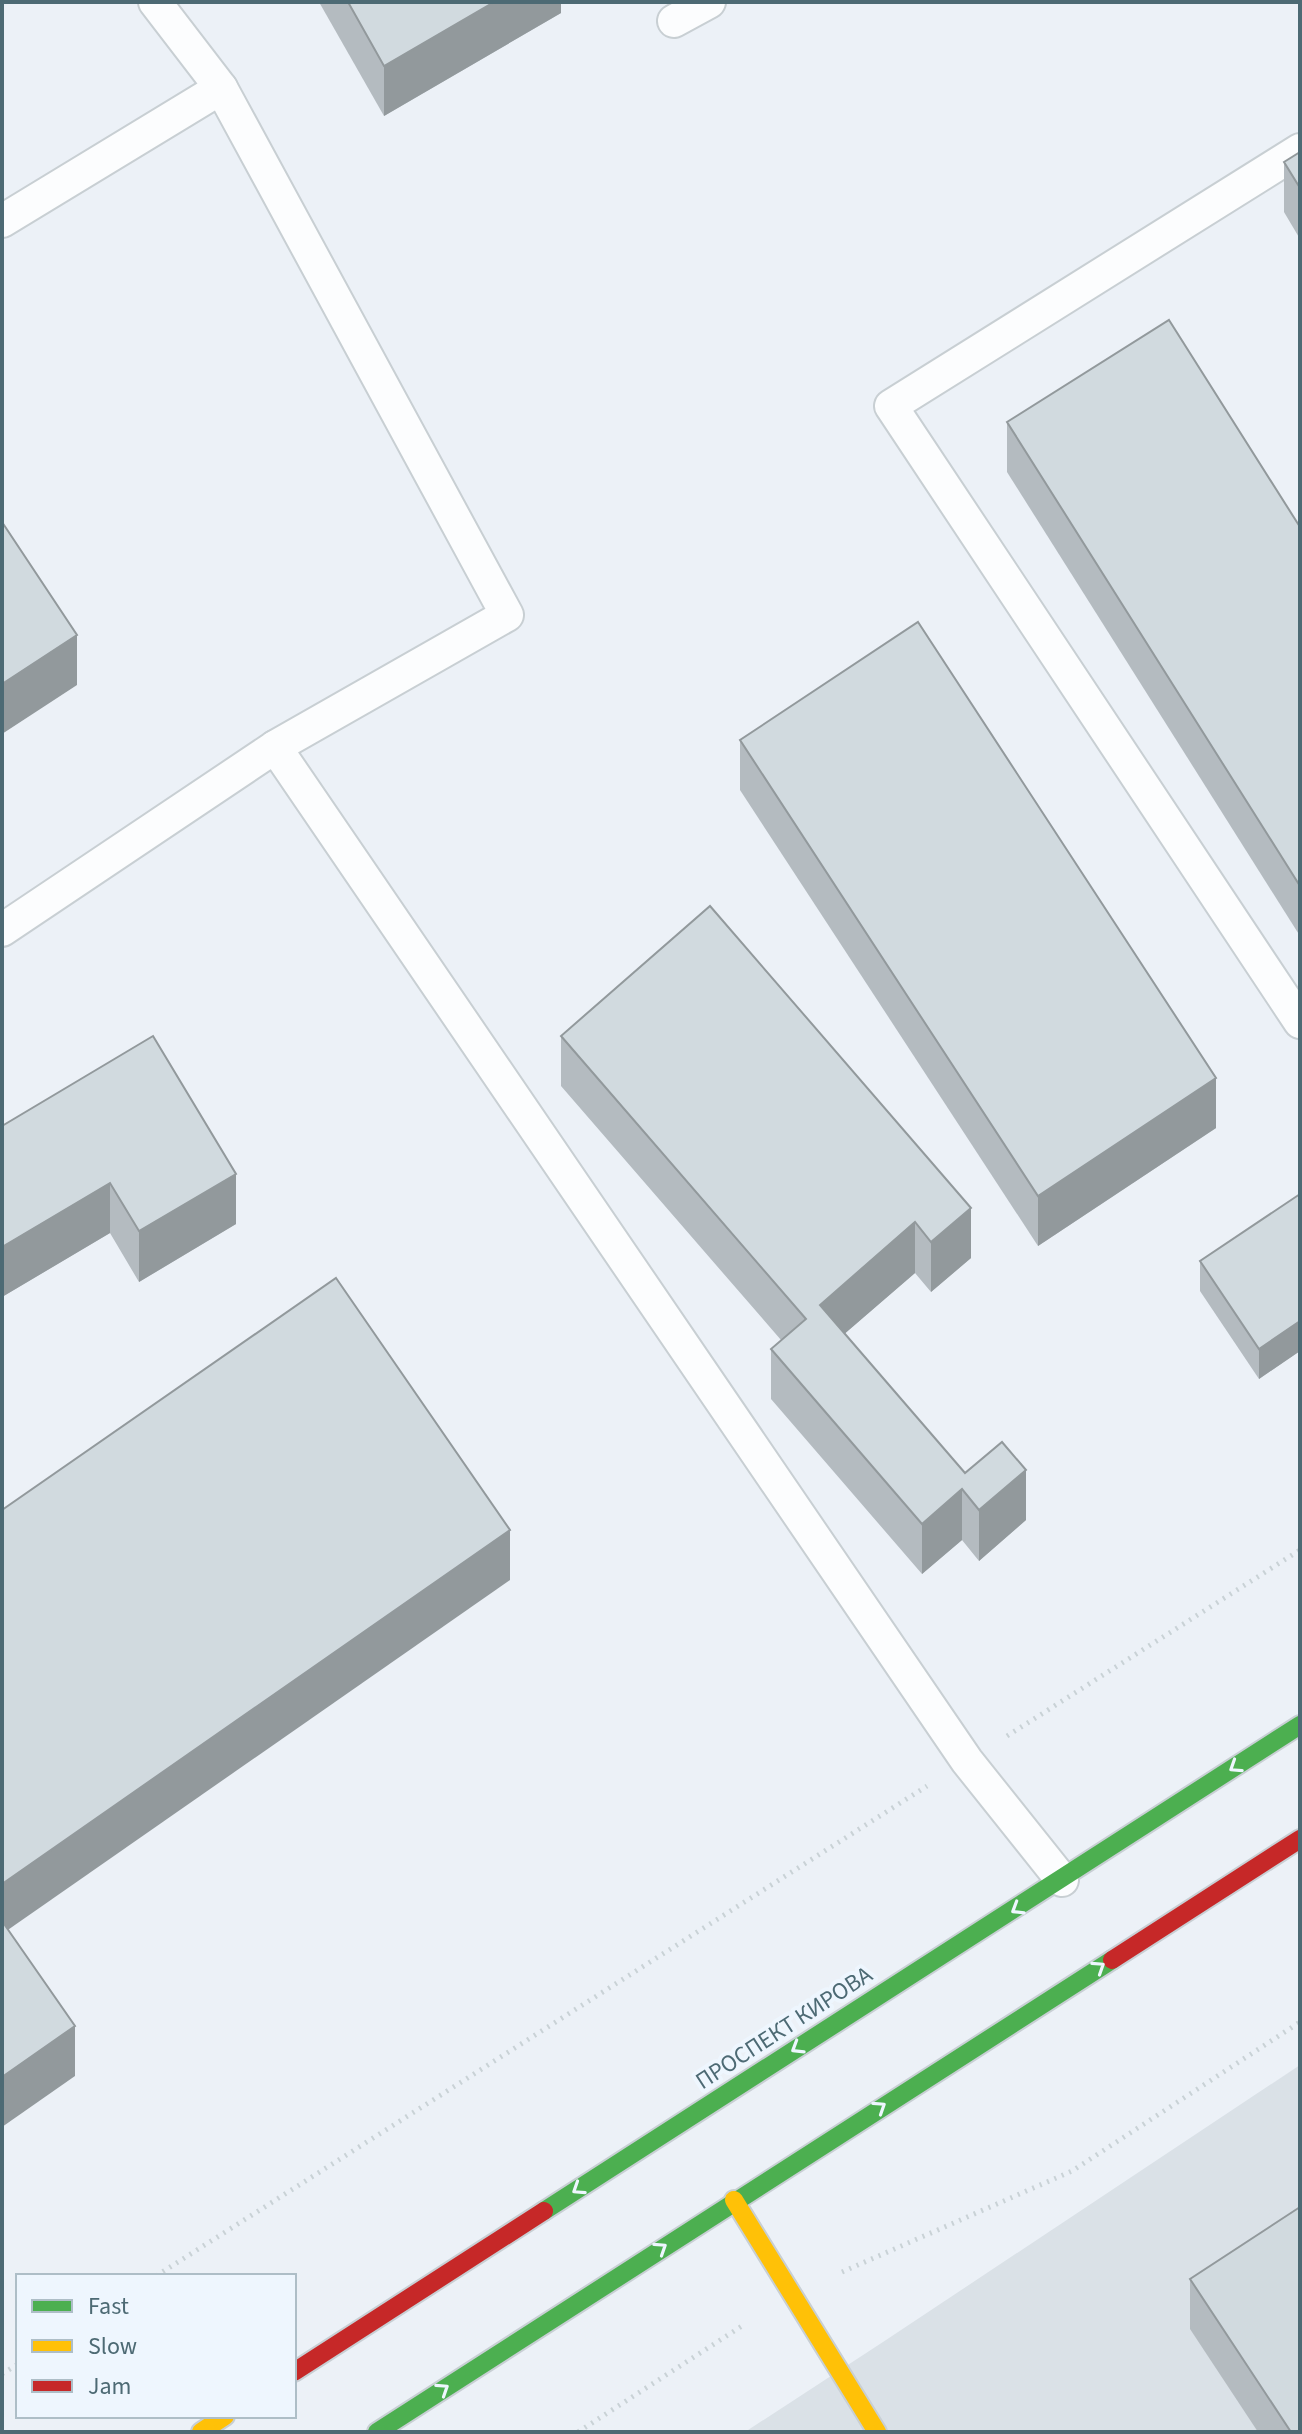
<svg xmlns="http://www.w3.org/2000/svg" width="1302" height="2434" viewBox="0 0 1302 2434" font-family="'Source Sans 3',sans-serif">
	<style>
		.industrial { fill: #dae1e7 }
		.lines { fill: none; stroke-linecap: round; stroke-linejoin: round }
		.lane-casing { stroke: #c8cfd3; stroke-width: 36 }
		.fast-casing { stroke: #c8cfd4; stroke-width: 22 }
		.slow-casing { stroke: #c8cfd4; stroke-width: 22 }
		.jam-casing { stroke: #c8cfd4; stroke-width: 22 }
		.path { stroke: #c9d2d6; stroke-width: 5; stroke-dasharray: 2 6; stroke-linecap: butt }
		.lane { stroke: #fcfdfe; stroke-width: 32 }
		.fast { stroke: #4caf50; stroke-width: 18 }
		.slow { stroke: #ffc107; stroke-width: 18 }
		.jam { stroke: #c62828; stroke-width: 18 }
		.wall { fill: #b4bbc0 }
		.shaded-wall { fill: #92999c }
		.building { fill: #d1dadf; stroke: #92999c; stroke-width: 2 }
		.oneway { stroke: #eef6fe }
		.labels { text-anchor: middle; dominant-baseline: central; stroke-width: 8; stroke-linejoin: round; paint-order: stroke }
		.street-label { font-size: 24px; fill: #4d6a74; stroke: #eef6fe }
	</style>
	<rect width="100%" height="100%" fill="#ecf1f7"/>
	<polygon class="industrial" points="1300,2065 1300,2432 745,2432 883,2342"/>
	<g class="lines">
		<g class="lane-casing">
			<g id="lane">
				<polyline points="155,2 221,88"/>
				<polyline points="674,21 709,2"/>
				<polyline points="1300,150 891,406 1300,1022"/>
				<polyline points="2,221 221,88 507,615 275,747"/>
				<polyline points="2,930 275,747 967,1761 1062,1880"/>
			</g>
		</g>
		<g class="fast-casing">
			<g id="fast">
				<polyline points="544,2211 1300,1725"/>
				<polyline points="377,2432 1112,1960"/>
			</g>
		</g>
		<g class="slow-casing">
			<g id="slow">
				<polyline points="734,2200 877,2432"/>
				<polyline points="201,2432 225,2416"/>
			</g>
		</g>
		<g class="jam-casing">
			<g id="jam">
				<polyline points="1112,1960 1300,1839"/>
				<polyline points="294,2372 544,2211"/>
			</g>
		</g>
		<g class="path">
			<polyline points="1007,1736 1300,1550"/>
			<polyline points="842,2272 1072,2171 1300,2022"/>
			<polyline points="156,2276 927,1786"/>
			<polyline points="2,2374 18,2364"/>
			<polyline points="578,2432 745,2324"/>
		</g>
		<use href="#lane" class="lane"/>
		<use href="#fast" class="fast"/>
		<use href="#slow" class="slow"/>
		<use href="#jam" class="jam"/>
	</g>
	<g class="wall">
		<polygon points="319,2 561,2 561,13 384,116"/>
		<polygon points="1300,152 1300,239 1284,212 1284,162"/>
		<polygon points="1007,422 1300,527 1300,936 1007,472"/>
		<polygon points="740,740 1216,1128 1038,1246 740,790"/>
		<polygon points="710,906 971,1258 931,1292 915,1273 844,1334 965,1473 1026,1520 979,1561 962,1540 922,1574 771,1399 771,1349 781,1340 561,1086 561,1036"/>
		<polygon points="2,1126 236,1224 139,1282 110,1233 2,1297"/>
		<polygon points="1300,1194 1300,1351 1259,1379 1200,1291 1200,1261"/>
		<polygon points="1190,2279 1300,2432 1258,2432 1190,2329"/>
	</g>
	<g class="shaded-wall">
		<polygon points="494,2 561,2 561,13 384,116 384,66"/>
		<polygon points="77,635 77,685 2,734 2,684"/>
		<polygon points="1216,1078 1216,1128 1038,1246 1038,1196"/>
		<polygon points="236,1174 236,1224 139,1282 139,1231"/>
		<polygon points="110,1183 110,1233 2,1297 2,1247"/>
		<polygon points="971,1208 971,1258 931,1292 931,1242"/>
		<polygon points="915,1222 915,1273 820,1355 820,1305"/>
		<polygon points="1300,1321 1300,1351 1259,1379 1259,1349"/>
		<polygon points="1026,1470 1026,1520 979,1561 979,1510"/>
		<polygon points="962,1489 962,1540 922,1574 922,1524"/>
		<polygon points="510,1530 510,1580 2,1934 2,1884"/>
		<polygon points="75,2026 75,2076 2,2127 2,2077"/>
	</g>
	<g class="building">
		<polygon points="348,2 494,2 384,66"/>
		<polygon points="1300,152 1300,188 1284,162"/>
		<polygon points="1169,320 1300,527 1300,886 1007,422"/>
		<polygon points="2,522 77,635 2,684"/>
		<polygon points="918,622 1216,1078 1038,1196 740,740"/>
		<polygon points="710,906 971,1208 931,1242 915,1222 820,1305 965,1473 1002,1442 1026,1470 979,1510 962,1489 922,1524 771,1349 806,1319 561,1036"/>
		<polygon points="153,1036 236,1174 139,1231 110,1183 2,1247 2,1126"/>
		<polygon points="1300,1194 1300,1321 1259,1349 1200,1261"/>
		<polygon points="336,1278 510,1530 2,1884 2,1510"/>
		<polygon points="2,1921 75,2026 2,2077"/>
		<polygon points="1300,2207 1300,2432 1291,2432 1190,2279"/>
	</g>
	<defs><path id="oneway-chevron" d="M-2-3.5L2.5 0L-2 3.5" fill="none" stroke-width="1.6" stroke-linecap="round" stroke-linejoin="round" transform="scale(2)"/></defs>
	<g class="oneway">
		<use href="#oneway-chevron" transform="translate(1235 1767) rotate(147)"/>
		<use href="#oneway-chevron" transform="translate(1017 1909) rotate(148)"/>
		<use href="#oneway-chevron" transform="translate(1099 1967) rotate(-33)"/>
		<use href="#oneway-chevron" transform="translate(797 2048) rotate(148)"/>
		<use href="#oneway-chevron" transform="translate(880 2107) rotate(-33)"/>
		<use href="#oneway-chevron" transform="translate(578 2189) rotate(147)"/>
		<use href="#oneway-chevron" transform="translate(661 2248) rotate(-33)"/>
		<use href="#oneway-chevron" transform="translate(443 2389) rotate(-33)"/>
	</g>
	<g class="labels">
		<g class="street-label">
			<text transform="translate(784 2028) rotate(-33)">ПРОСПЕКТ КИРОВА</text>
		</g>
	</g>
	<rect width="1302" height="2434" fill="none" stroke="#4d6a74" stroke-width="8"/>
	<rect x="16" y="2274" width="280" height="144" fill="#eef6fe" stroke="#aebec7" stroke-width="2"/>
	<rect x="32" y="2300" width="40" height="12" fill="#4caf50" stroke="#aebec7" stroke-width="2"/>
	<text x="88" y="2314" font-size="24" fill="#4d6a74">Fast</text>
	<rect x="32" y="2340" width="40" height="12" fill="#ffc107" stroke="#aebec7" stroke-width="2"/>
	<text x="88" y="2354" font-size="24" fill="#4d6a74">Slow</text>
	<rect x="32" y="2380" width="40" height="12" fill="#c62828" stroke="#aebec7" stroke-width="2"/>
	<text x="88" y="2394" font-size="24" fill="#4d6a74">Jam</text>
</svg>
